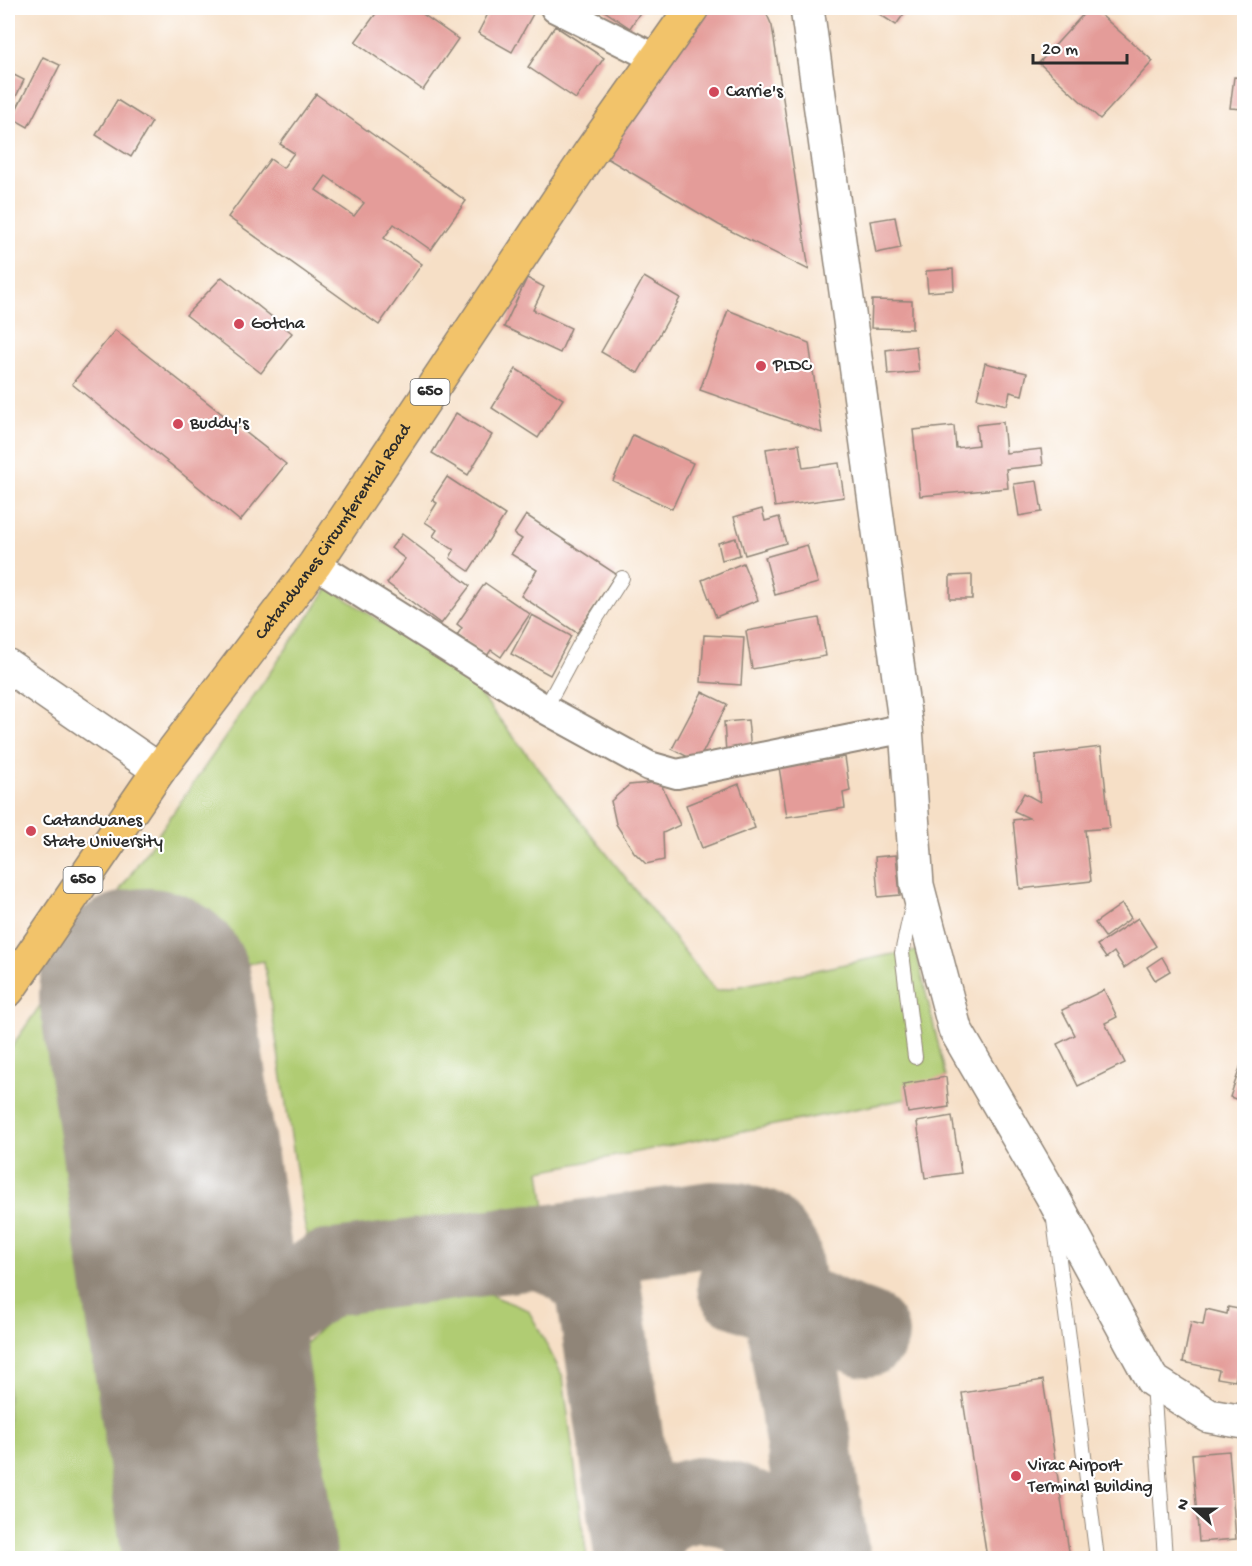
<svg xmlns="http://www.w3.org/2000/svg" width="1252" height="1566" viewBox="0 0 1252 1566" font-family="'Gochi Hand',sans-serif">
	<style>
		.green { fill: #b0cc73; stroke: #6e7c4f; stroke-width: 1.5 }
		.lines { fill: none; stroke-linecap: round; stroke-linejoin: round }
		.taxiway { stroke: #908578; stroke-width: 86 }
		.runway { stroke: #908578; stroke-width: 214 }
		.building { fill: #e49c99; fill-rule: evenodd }
		.service-casing { stroke: #908578; stroke-width: 16 }
		.minor-casing { stroke: #908578; stroke-width: 32 }
		.tertiary-casing { stroke: #908578; stroke-width: 36 }
		.primary-casing { stroke: #908578; stroke-width: 36 }
		.service { stroke: #fff; stroke-width: 14 }
		.minor { stroke: #fff; stroke-width: 28 }
		.tertiary { stroke: #fff; stroke-width: 33 }
		.primary { stroke: #f2c36a; stroke-width: 33 }
		.poi-dot { fill: #d1495b; stroke: #fff; stroke-width: 2 }
		.labels { text-anchor: middle; dominant-baseline: central; stroke-width: 4.5; stroke-linejoin: round; paint-order: stroke }
		.shield { fill: #fff; stroke: #6b6b6b; stroke-width: 1.5 }
		.shield-label { font-size: 16px; font-weight: bold; fill: #2b2b2b }
		.poi-label { font-size: 18px; fill: #2b2b2b; stroke: #fff; text-anchor: start }
		.street-label { font-size: 18px; fill: #2b2b2b; stroke: #fff }
	</style>
	<rect width="100%" height="100%" fill="#fff"/>
	<filter id="ink" filterUnits="userSpaceOnUse"><feTurbulence type="fractalNoise" baseFrequency=".0167" numOctaves="2"/><feDisplacementMap in="SourceGraphic" scale="12" xChannelSelector="R" yChannelSelector="G"/><feConvolveMatrix kernelMatrix="1 2 1 2 8 2 1 2 1" color-interpolation-filters="sRGB"/></filter>
	<filter id="wash" filterUnits="userSpaceOnUse"><feTurbulence type="fractalNoise" baseFrequency=".008" numOctaves="4" result="noise"/><feDisplacementMap in="SourceGraphic" scale="24" xChannelSelector="R" yChannelSelector="G"/><feGaussianBlur stdDeviation="1.35" result="paint"/><feColorMatrix in="noise" values="0 0 0 0 0 0 0 0 0 0 0 0 0 0 0 0 0 1.4 0 .05"/><feComposite in="paint" operator="in"/></filter>
	<g filter="url(#wash)">
		<rect width="100%" height="100%" fill="#f6dfc6"/>
		<g class="green">
			<polygon points="329,587 469,681 716,991 888,955 916,951 946,1077 906,1099 540,1171 546,1216 307,1240 264,961 89,991 62,1029 92,1245 119,1239 165,1558 8,1558 8,1052"/>
			<polygon points="441,1293 488,1294 528,1310 537,1326 563,1377 587,1558 299,1558 280,1416 288,1382 301,1348 331,1318 370,1302"/>
		</g>
		<g class="lines">
			<g class="taxiway">
				<polyline points="546,1248 711,1224 737,1225 762,1233 778,1255 827,1558"/>
				<polyline points="740,1286 866,1334"/>
				<path d="M200,1355L328,1273L531,1247C559,1248 580,1266 598,1285L638,1558"/>
				<polyline points="636,1544 656,1516 674,1506 699,1500 729,1505 749,1513 775,1542 828,1558"/>
			</g>
			<polyline class="runway" points="146,995 230,1558"/>
		</g>
		<g id="blocks">
			<g class="building">
				<polygon points="380,8 414,8 458,39 423,90 355,42"/>
				<polygon points="491,8 525,8 534,12 512,52 478,33"/>
				<polygon points="600,8 643,8 630,28"/>
				<polygon points="702,8 764,8 772,26 809,270 719,225 605,157"/>
				<polygon points="870,8 908,8 896,25"/>
				<polygon points="1089,8 1093,8 1153,61 1100,119 1039,63"/>
				<polygon points="555,26 604,58 576,99 528,67"/>
				<polygon points="43,57 60,65 28,127 12,118"/>
				<polygon points="8,72 24,80 8,113"/>
				<polygon points="1234,77 1244,78 1244,109 1230,108"/>
				<path d="M316,94L466,201L431,250L394,224L384,238L422,264L379,325L228,217L270,159L283,168L294,153L280,144ZM326,176L364,203L354,216L316,190Z"/>
				<polygon points="117,100 152,122 131,157 96,135"/>
				<polygon points="895,217 901,248 876,253 870,221"/>
				<polygon points="953,269 954,290 928,292 926,271"/>
				<polygon points="222,277 292,333 261,373 186,315"/>
				<polygon points="644,277 680,298 638,373 601,352"/>
				<polygon points="527,278 544,287 533,310 571,328 560,353 504,327"/>
				<polygon points="872,300 912,301 912,329 871,328"/>
				<polygon points="728,310 809,343 822,433 700,390"/>
				<polygon points="115,330 286,464 240,521 72,384"/>
				<polygon points="916,346 919,372 888,375 886,350"/>
				<polygon points="985,363 1027,373 1022,395 1010,392 1007,405 977,398"/>
				<polygon points="516,369 563,399 538,438 492,408"/>
				<polygon points="456,413 492,435 468,475 432,453"/>
				<polygon points="1003,422 1006,453 1041,449 1043,465 1006,469 1008,488 920,496 913,430 954,426 956,448 978,445 976,425"/>
				<polygon points="633,435 693,463 672,509 613,481"/>
				<polygon points="799,444 803,468 839,463 844,497 775,507 766,449"/>
				<polygon points="447,477 505,515 469,571 450,558 454,550 433,536 437,530 425,522 437,503 432,500"/>
				<polygon points="1037,481 1042,512 1019,516 1014,484"/>
				<polygon points="762,509 765,521 779,517 786,543 745,555 734,517"/>
				<polygon points="526,515 616,574 577,633 521,596 537,570 511,554 522,539 514,534"/>
				<polygon points="402,534 470,586 441,624 387,583 405,559 391,548"/>
				<polygon points="736,538 740,555 722,560 718,543"/>
				<polygon points="807,545 818,583 775,595 765,557"/>
				<polygon points="743,563 758,600 716,617 702,580"/>
				<polygon points="972,575 972,599 950,599 950,576"/>
				<polygon points="485,583 530,614 501,657 491,650 487,656 457,635 462,628 457,624"/>
				<polygon points="532,615 571,636 550,675 511,654"/>
				<polygon points="819,618 826,656 752,669 746,631"/>
				<polygon points="704,635 744,637 741,685 701,682"/>
				<polygon points="702,692 727,704 698,762 672,749"/>
				<polygon points="748,720 751,751 726,753 724,722"/>
				<polygon points="1101,747 1110,828 1085,830 1091,881 1020,889 1013,820 1029,818 1014,811 1024,793 1040,802 1035,755"/>
				<polygon points="845,757 850,791 843,793 845,808 787,817 779,767"/>
				<polygon points="660,782 680,825 663,833 664,860 646,864 634,852 616,824 611,801 629,785"/>
				<polygon points="739,784 755,828 702,848 686,805"/>
				<polygon points="896,855 900,895 878,897 875,857"/>
				<polygon points="1122,904 1131,918 1105,937 1095,923"/>
				<polygon points="1138,918 1156,946 1124,968 1114,952 1106,958 1097,945"/>
				<polygon points="1162,957 1170,971 1155,980 1147,967"/>
				<polygon points="1104,990 1117,1017 1105,1023 1125,1063 1078,1086 1057,1044 1075,1035 1062,1010"/>
				<polygon points="1244,1056 1244,1102 1230,1097"/>
				<polygon points="946,1077 949,1107 908,1113 903,1084"/>
				<polygon points="952,1116 961,1173 925,1178 917,1122"/>
				<polygon points="1228,1307 1244,1310 1244,1336 1235,1381 1217,1378 1219,1370 1183,1362 1191,1322 1203,1325 1206,1309 1227,1314"/>
				<polygon points="1043,1380 1070,1558 987,1558 962,1393"/>
				<polygon points="1229,1451 1236,1539 1199,1542 1192,1454"/>
			</g>
		</g>
	</g>
	<g filter="url(#ink)">
		<use href="#blocks" fill-opacity="0" stroke="#908578" stroke-width="1.5"/>
		<g class="lines">
			<g class="service-casing">
				<g id="service">
					<polyline points="545,709 580,644 622,578"/>
					<polyline points="913,902 902,953 915,1057"/>
					<polyline points="1054,1220 1097,1558"/>
					<polyline points="1153,1384 1165,1558"/>
				</g>
			</g>
			<g class="minor-casing">
				<g id="minor">
					<polyline points="555,8 655,58"/>
					<polyline points="315,564 545,709 649,766 677,774 906,728"/>
				</g>
			</g>
			<g class="tertiary-casing">
				<g id="tertiary">
					<polyline points="807,8 906,728 917,885 955,1029 1051,1194 1152,1380 1209,1416 1244,1422"/>
					<polyline points="8,666 159,770"/>
				</g>
			</g>
			<g class="primary-casing">
				<g id="primary">
					<path id="s1" d="M8,990L159,770L315,564L591,151L692,8"/>
				</g>
			</g>
			<use href="#service" class="service"/>
			<use href="#minor" class="minor"/>
			<use href="#tertiary" class="tertiary"/>
			<use href="#primary" class="primary"/>
		</g>
	</g>
	<g class="poi-dot">
		<circle cx="714" cy="92" r="6"/>
		<circle cx="239" cy="324" r="6"/>
		<circle cx="761" cy="366" r="6"/>
		<circle cx="178" cy="424" r="6"/>
		<circle cx="31" cy="831" r="6"/>
		<circle cx="1016" cy="1476" r="6"/>
	</g>
	<g class="labels">
		<g class="shield">
			<rect x="410.5" y="379" width="39" height="26" rx="4.5"/>
			<rect x="63.5" y="867" width="39" height="26" rx="4.5"/>
		</g>
		<g class="shield-label">
			<text x="430" y="392">650</text>
			<text x="83" y="880">650</text>
		</g>
		<g class="poi-label">
			<text x="726" y="92">Carrie's</text>
			<text x="251" y="324">Gotcha</text>
			<text x="773" y="366">PLDC</text>
			<text x="190" y="424">Buddy's</text>
			<text x="43" y="821">Catanduanes<tspan x="43" dy="21">State University</tspan></text>
			<text x="1028" y="1466">Virac Airport<tspan x="1028" dy="21">Terminal Building</tspan></text>
		</g>
		<g class="street-label">
			<text stroke="none"><textPath href="#s1" startOffset="562">Catanduanes Circumferential Road</textPath></text>
		</g>
	</g>
	<rect width="1252" height="1566" fill="none" stroke="#fff" stroke-width="30"/>
	<g transform="translate(1195 1509) rotate(291)" stroke="#ffffff" stroke-width="4.5" paint-order="stroke">
	<path d="M0-4.5L10 22L0 15L-10 22Z" fill="#2b2b2b"/>
	<text y="-9" font-size="16" font-weight="bold" text-anchor="middle" fill="#2b2b2b">N</text>
	</g>
	<path d="M1033 54v9h94v-9" fill="none" stroke="#2b2b2b" stroke-width="3"/>
	<text x="1042" y="54" font-size="18" fill="#2b2b2b" stroke="#ffffff" stroke-width="4.5" paint-order="stroke">20 m</text>
</svg>
